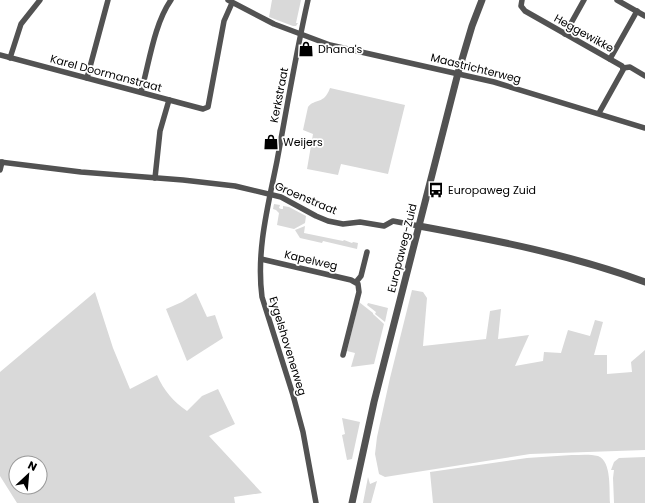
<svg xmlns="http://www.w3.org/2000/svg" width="645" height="503" viewBox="0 0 645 503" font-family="Poppins,sans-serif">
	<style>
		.green { fill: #d9d9d9; fill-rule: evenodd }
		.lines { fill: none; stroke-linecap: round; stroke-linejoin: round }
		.minor { stroke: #525252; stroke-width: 5.5 }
		.tertiary { stroke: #525252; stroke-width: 7 }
		.labels { text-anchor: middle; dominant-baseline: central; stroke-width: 3.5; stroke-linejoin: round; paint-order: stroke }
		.street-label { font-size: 11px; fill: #000; stroke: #fff }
		.poi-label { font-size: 11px; fill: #000; stroke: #fff; text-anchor: start }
	</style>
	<rect width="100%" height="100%" fill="#fff"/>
	<g class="green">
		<polygon points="272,0 301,0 296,23 298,23 296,26 293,26 269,17"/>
		<path d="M330,88L405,105L388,174L341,164L338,175L307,169L313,134L303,130L308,107C315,98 324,105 330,88Z"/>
		<polygon points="274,204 280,205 279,208 281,209 283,209 283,206 289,207 306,216 305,223 294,229 277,225 279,213 276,210 273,209"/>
		<polygon points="305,226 304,233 343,241 344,240 352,243 353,242 358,243 357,249 323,241 322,243 300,238 295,230"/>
		<polygon points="412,290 423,292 427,298 423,346 486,339 490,311 501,309 498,339 529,335 515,366 543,361 544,352 561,353 568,330 590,336 595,320 603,322 594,355 607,355 607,374 632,372 631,362 645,350 645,450 530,454 385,477 379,474 375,454 377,437 390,378"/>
		<path d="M95,292L113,348L130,389L157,375C164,391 173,401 187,411L202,396L218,389L235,424L209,436L262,493L234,497L235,503H17L0,476V372ZM16,463H40V487H16Z"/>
		<polygon points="196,293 207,317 215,315 223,338 187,361 166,309 182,302"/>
		<polygon points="359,302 373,313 373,314 384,324 374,364 351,367 355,353 347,351"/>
		<polygon points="368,303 388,308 385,322 375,314 376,312 367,305"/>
		<polygon points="342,418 360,422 352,459 347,460 342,435 345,434"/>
		<path d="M572,455C580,455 590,454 598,456C612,461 609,491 610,503H433L430,472L527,458Z"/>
		<polygon points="645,457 645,503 614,503 613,478 614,470 611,470 614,462 619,458"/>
		<polygon points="368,477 370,484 377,481 371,503 363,503"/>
	</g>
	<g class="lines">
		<g class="minor">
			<polyline points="228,0 274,24 330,45 494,82 645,128"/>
			<path d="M308,0C296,53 287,107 277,161C268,206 256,251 262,297L293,395L303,432L316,503"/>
			<polyline points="522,0 521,6 525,11 622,66 623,68"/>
			<polyline points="617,0 645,16"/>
			<polyline points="565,34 584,0"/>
			<polyline points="0,55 203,109 208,107 224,21 232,3"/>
			<polyline points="10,58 21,24 40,0"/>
			<polyline points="610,59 637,11"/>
			<polyline points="623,68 630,67 645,76"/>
			<polyline points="87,78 108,0"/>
			<path d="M141,92C149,64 154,24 171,0"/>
			<polyline points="599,113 623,70 623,68"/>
			<polyline points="0,162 81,172 183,180 235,186 281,197 316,216 328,221 343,224 360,222 384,226 393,221 419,226"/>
			<polyline points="0,170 2,162"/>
			<polyline points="155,178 160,131 169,100"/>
			<polyline points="261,259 351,280 358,284 359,292 343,355"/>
			<polyline points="356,282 361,276 367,252"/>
		</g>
		<g class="tertiary">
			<path d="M419,226C495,240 572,255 645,282"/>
			<polyline points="352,503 374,402 458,73 472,26 482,0"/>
		</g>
	</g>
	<defs>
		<g id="shop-bare" transform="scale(1.2)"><path d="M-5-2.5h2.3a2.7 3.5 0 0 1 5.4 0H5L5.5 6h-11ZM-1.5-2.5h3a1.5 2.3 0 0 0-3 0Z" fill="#000" stroke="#fff" stroke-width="2.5" paint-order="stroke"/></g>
		<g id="bus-bare" transform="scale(1.2)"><path d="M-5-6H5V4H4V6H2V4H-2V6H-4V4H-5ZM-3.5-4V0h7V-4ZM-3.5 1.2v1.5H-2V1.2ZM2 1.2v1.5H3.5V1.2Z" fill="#000" stroke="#fff" stroke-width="2.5" paint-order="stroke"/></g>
	</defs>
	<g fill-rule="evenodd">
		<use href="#shop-bare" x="306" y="49"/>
		<use href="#shop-bare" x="271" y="142"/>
		<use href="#bus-bare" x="436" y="190"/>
	</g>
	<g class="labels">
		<g class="street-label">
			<text transform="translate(584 33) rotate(29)">Heggewikke</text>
			<text transform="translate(476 68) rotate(14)">Maastrichterweg</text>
			<text transform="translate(106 73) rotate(15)">Karel Doormanstraat</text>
			<text transform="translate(279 95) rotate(-79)">Kerkstraat</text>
			<text transform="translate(306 198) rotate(23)">Groenstraat</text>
			<text transform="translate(402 248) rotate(-76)">Europaweg-Zuid</text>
			<text transform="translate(311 260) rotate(13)">Kapelweg</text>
			<text transform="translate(288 346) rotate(73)">Eygelshovenerweg</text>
		</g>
		<g class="poi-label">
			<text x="318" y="49">Dhana's</text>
			<text x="283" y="142">Weijers</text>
			<text x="448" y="190">Europaweg Zuid</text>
		</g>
	</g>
	<g transform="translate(28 475) rotate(26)"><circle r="19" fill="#ffffff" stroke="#999999"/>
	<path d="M0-3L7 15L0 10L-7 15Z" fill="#000000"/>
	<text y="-6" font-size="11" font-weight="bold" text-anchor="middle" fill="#000000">N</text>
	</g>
</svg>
